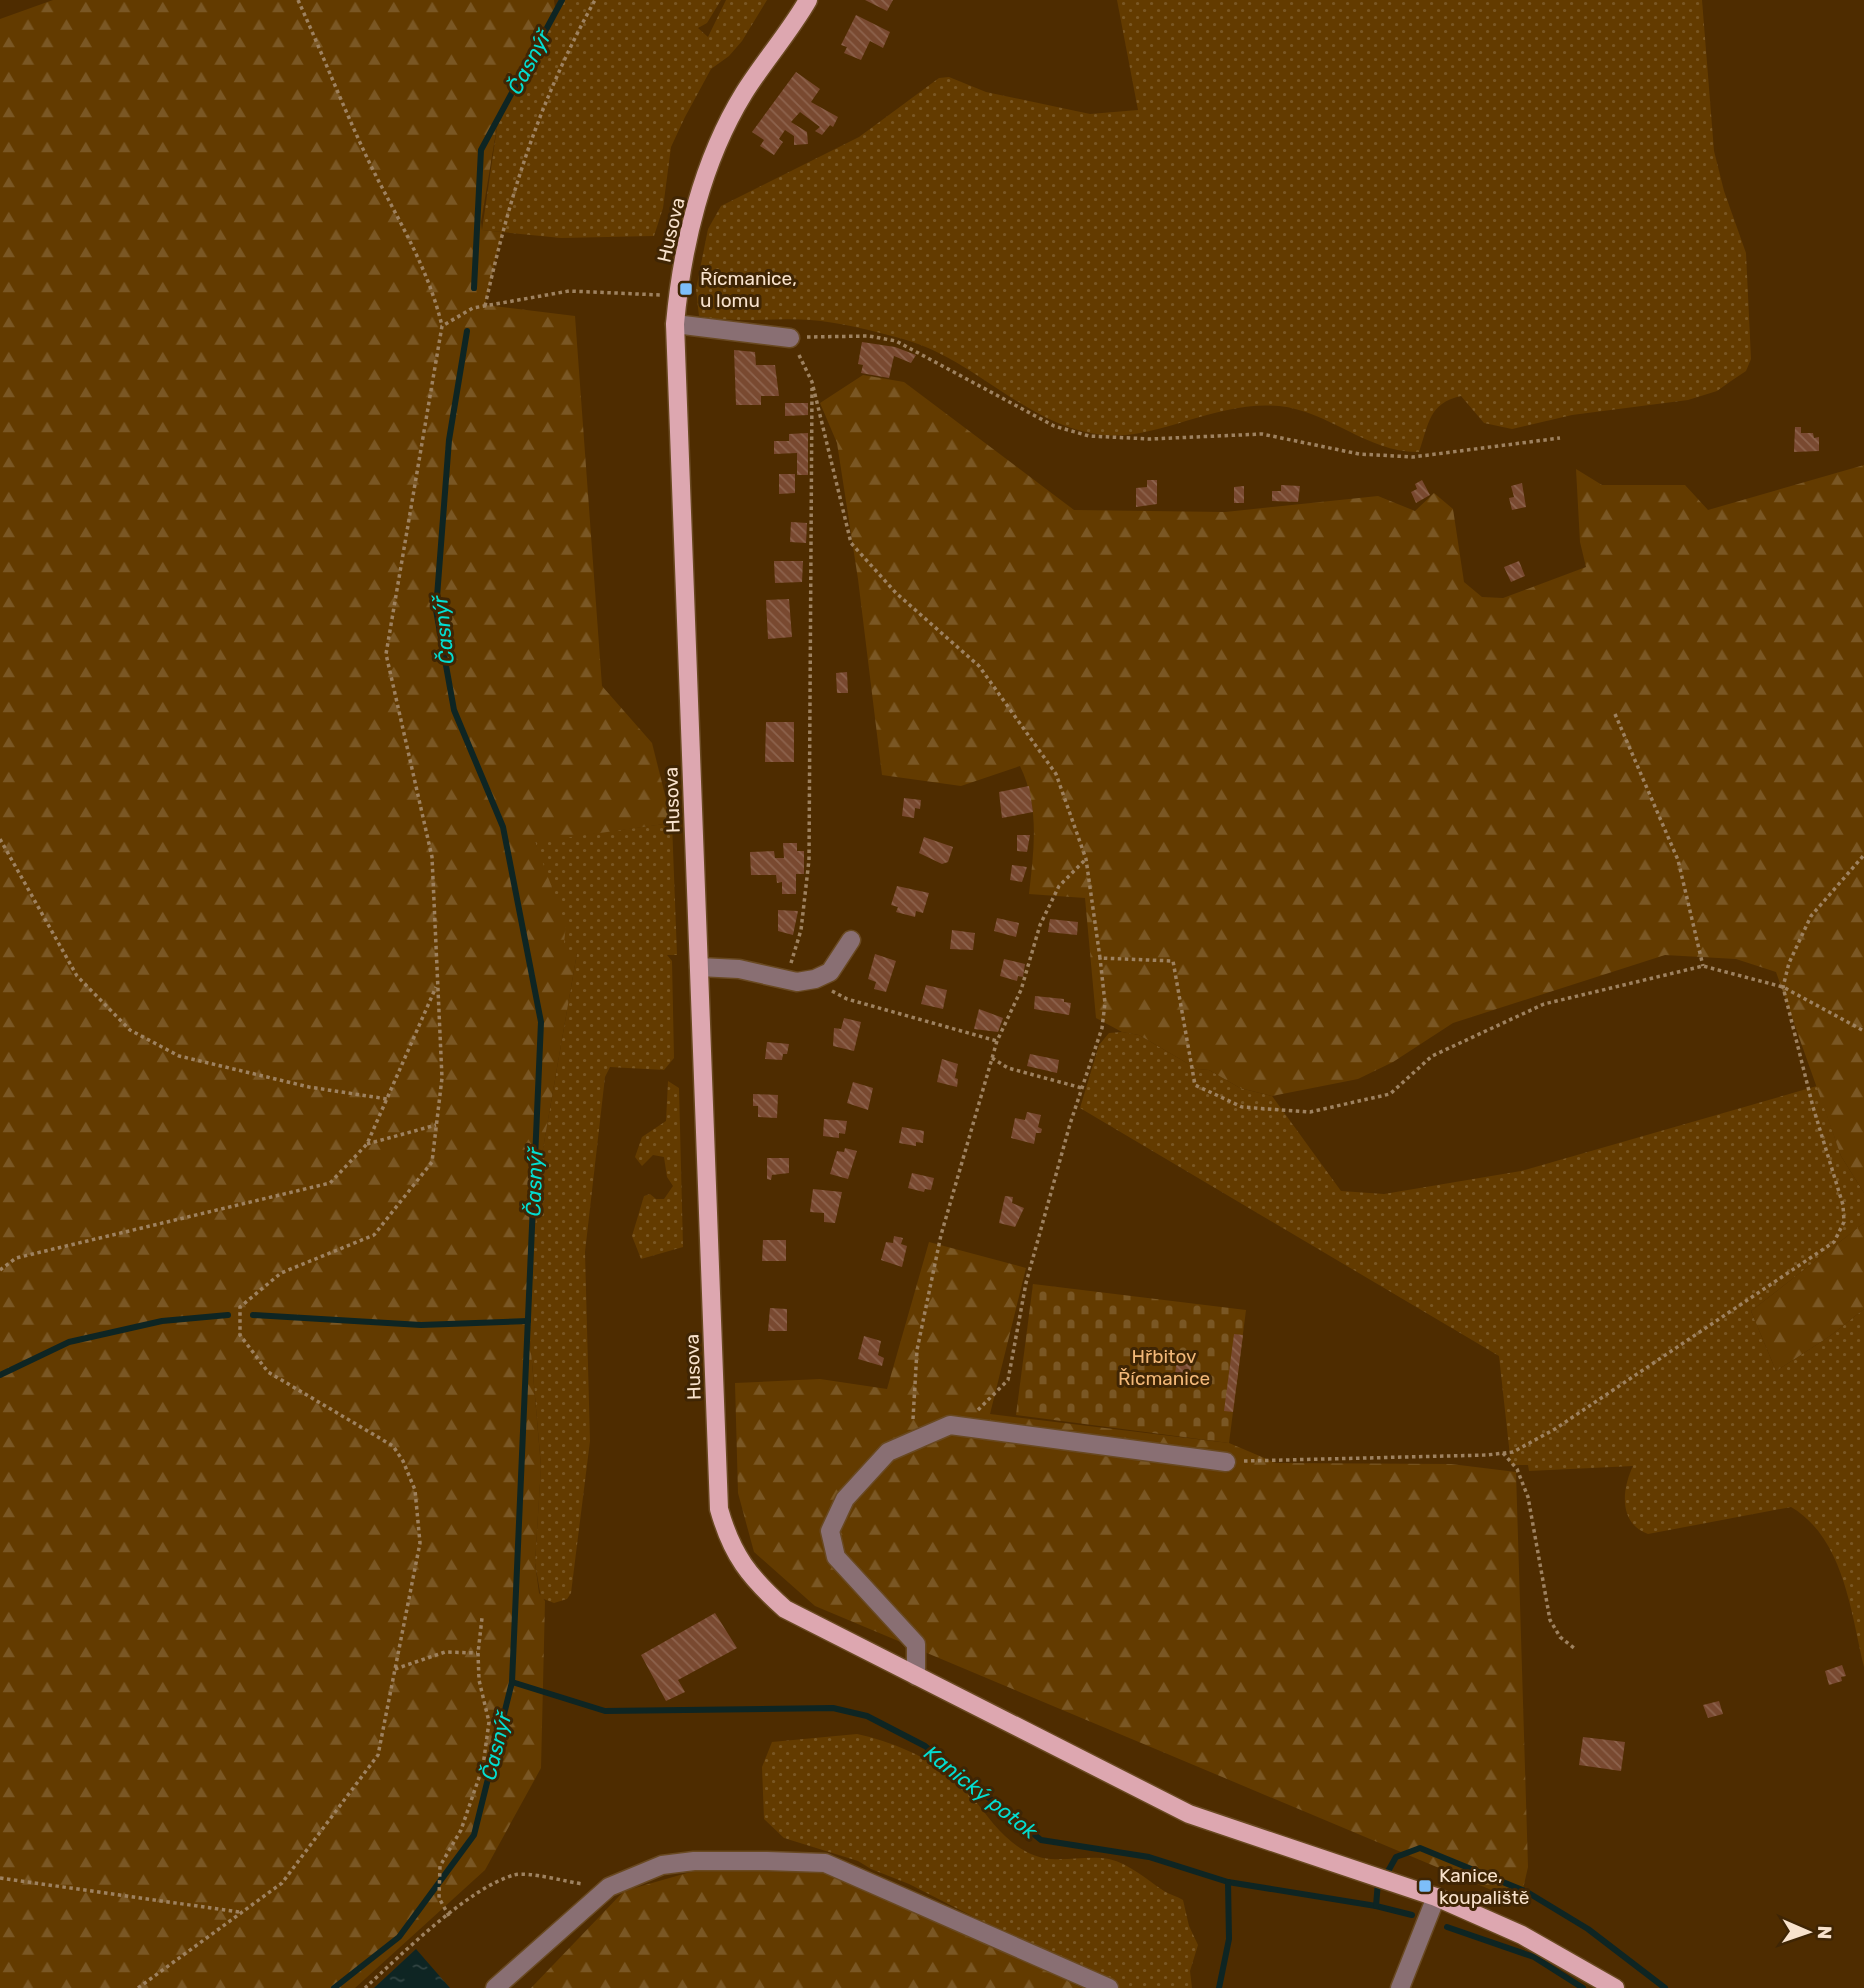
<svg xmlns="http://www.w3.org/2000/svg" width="1864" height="1988" viewBox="0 0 1864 1988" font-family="Rubik,sans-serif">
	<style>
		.grass { fill: url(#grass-dots) }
		.forest { fill: url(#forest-firs) }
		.cemetery { fill: url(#cemetery-stones) }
		.water { fill: url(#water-ripples) }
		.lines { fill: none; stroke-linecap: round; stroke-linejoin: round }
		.stream { stroke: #0e2523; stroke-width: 6 }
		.building { fill: url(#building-back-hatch) }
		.minor-casing { stroke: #694921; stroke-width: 21 }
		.major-casing { stroke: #694921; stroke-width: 21 }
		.path { stroke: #9e8260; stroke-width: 3.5; stroke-dasharray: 3.5 3.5; stroke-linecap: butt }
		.minor { stroke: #896f73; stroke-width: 18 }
		.major { stroke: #dda7b0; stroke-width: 18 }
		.poi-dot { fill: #7dbef9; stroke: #3f2504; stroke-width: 2.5 }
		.labels { text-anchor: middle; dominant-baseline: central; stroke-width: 6; stroke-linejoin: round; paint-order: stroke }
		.street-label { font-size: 19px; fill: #f8e2cc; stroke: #3f2504 }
		.poi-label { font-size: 19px; fill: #f8e2cc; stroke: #3f2504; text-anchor: start }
		.park-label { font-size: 19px; fill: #f3b878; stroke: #3f2504 }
		.water-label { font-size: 21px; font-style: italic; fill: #03ddd1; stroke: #3f2504 }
	</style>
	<defs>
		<pattern id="grass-dots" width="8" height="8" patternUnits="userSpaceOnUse" patternTransform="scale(1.75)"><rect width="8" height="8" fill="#633b00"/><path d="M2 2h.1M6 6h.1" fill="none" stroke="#7a5724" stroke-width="1.8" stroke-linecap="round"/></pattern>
		<pattern id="forest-firs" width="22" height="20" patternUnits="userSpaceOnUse" patternTransform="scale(1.75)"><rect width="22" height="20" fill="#633b00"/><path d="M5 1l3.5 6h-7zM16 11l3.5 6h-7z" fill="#7a5724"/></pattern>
		<pattern id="cemetery-stones" width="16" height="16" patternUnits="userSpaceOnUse" patternTransform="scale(1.75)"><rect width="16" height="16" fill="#633b00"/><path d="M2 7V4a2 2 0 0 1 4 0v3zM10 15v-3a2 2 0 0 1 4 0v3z" fill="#7a5724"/></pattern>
		<pattern id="water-ripples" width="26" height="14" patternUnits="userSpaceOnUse" patternTransform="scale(1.75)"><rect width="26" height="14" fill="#0e2523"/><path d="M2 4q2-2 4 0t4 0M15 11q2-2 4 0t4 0" fill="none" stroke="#324442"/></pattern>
		<pattern id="building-back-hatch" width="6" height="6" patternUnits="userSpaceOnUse" patternTransform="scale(1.75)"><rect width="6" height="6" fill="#794930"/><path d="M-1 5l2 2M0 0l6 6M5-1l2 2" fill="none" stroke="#8d634d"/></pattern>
	</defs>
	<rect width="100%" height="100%" fill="#4e2c00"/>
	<g class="grass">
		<polygon points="559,0 721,0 707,23 698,28 708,37 726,0 767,0 742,41 729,56 711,69 685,117 671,147 663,208 654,236 561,238 482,230 499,114"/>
		<path d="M1117,0H1702L1714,151L1724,191L1746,253L1751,359L1746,371L1731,381L1717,391L1688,400L1572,415L1512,429L1484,423L1461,396C1429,403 1429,423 1419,452C1368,453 1329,411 1279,406C1217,400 1156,441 1102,435C1026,426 976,359 903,339C874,331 839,322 810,320C772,317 736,324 699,316L696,289L708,229L721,206L859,137L939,78L949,77L986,92L1090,114L1138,110Z"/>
		<polygon points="672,823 677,955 667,955 672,961 674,1058 664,1070 610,1067 605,1077 585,1252 590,1441 571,1593 567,1599 554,1603 541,1598 535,1563 541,1466 528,1316 529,1290 541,1160 577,953 563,953 535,841"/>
		<path d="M1122,1032L1139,1035L1197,1069L1209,1070L1240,1088L1272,1096L1341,1191L1384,1194L1521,1171L1817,1086L1841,1156L1864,1193V1223L1751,1311L1776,1371L1830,1336L1864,1309V1667C1851,1613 1844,1538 1791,1507L1648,1534C1618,1523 1622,1489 1633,1466L1529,1471L1528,1465H1511L1499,1356L1080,1108L1099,1045L1109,1033Z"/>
		<polygon points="668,1081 679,1088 683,1247 641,1259 632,1236 644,1196 650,1194 656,1199 664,1199 673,1186 667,1177 664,1157 653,1155 642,1166 635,1157 642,1137 666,1121"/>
		<path d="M857,1734C899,1743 945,1764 973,1798C989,1818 1002,1838 1025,1851C1052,1867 1080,1854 1109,1859C1130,1864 1147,1880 1164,1891C1170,1895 1177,1896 1183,1900L1189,1926L1198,1945L1190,1971L1192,1988H1113L909,1884L871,1869L858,1861L784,1838L764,1819L762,1767L772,1742Z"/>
	</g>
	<g class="forest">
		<polygon points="53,0 554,0 555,8 499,114 481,222 482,230 502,232 485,305 575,316 602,686 652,743 672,823 535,842 566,925 563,952 577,953 541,1160 529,1290 528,1316 541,1467 535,1563 539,1593 545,1601 541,1768 485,1870 355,1988 0,1988 0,19"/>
		<path d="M863,375L904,382L1074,510L1225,512L1378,496L1415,511L1434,493L1453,509L1464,582L1482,597L1503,598L1586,567L1580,542L1576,469L1602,485H1685L1708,510L1864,465V1193L1841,1156L1776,972L1736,959L1665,955L1453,1023L1393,1062L1358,1079L1272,1096L1240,1088L1209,1070L1197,1069L1139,1035L1122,1032L1096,1018L1085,898L1029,894C1034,849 1040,807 1020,766L961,786L882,775L858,579L837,443L820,403Z"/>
		<polygon points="1864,1223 1864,1309 1830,1336 1776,1371 1751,1311"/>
		<polygon points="929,1242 1026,1268 990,1414 1229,1443 1276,1463 1451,1464 1516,1472 1528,1867 1520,1902 815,1606 754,1552 738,1493 735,1383 820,1379 887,1389"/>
		<polygon points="701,1869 823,1873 942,1920 1082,1988 531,1988 624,1891"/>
	</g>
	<polygon class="cemetery" points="1033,1284 1246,1310 1229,1443 1016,1415"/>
	<polygon class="water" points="416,1949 450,1988 374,1988"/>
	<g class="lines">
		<g class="stream">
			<polyline points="474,288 481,150 562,0"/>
			<polyline points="253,1315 421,1325 528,1321"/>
			<polyline points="0,1375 69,1342 162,1321 228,1315"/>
			<polyline points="512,1682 605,1711 833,1708 867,1716 925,1746 1041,1840 1149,1857 1228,1882 1376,1906 1412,1915"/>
			<polyline points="1387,1873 1396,1857 1420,1848 1527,1892 1588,1929 1665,1988"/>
			<polyline points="1376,1906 1378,1882"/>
			<polyline points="1447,1927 1534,1957 1583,1988"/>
			<polyline points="334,1988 399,1937 474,1835 512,1682 541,1022 503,827 454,710 436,610 449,440 467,331"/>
			<polyline points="1219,1988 1229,1939 1228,1882"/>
		</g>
	</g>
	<g class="building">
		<polygon points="865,0 893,0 887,11"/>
		<polygon points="856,15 890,32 883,48 870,41 861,60 844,53 847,47 841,45"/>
		<polygon points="796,72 820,89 811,102 838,117 833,127 830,125 822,135 815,131 820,127 800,112 791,122 807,132 808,144 794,145 794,136 785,130 779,139 783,142 774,155 760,146 764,140 752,132"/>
		<polygon points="862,342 895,347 916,355 911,363 894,356 889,378 861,373 863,365 858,364"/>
		<polygon points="734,350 755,352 756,365 775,365 779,396 761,396 761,405 736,405"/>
		<polygon points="785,403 808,403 808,415 785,416"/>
		<polygon points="1795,427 1801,427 1801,433 1813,433 1814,438 1819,437 1819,451 1794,452"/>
		<polygon points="808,433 808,475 797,475 797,453 774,454 774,441 789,441 789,434"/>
		<polygon points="779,474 795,474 795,493 779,494"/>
		<polygon points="1147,480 1157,480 1157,504 1136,507 1136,488 1147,487"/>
		<polygon points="1422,480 1430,495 1416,503 1411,492 1417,489 1415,484"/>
		<polygon points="1522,483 1526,507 1512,510 1509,498 1514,497 1511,486"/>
		<polygon points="1281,485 1300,486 1298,502 1272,501 1272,491 1281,491"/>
		<polygon points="1244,486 1244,503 1234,503 1234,487"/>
		<polygon points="791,522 807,523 806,543 790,542"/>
		<polygon points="774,561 803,561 802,582 775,583"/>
		<polygon points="1519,561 1525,576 1511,582 1504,567"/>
		<polygon points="789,599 792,637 768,639 766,600"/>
		<polygon points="847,672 848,693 837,693 836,673"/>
		<polygon points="766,722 794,722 794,762 765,762"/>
		<polygon points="1029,786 1033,812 1002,818 999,792"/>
		<polygon points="904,798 921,800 920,809 915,808 914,818 902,816"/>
		<polygon points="1017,835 1030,835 1027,852 1017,851"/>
		<polygon points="924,837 953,847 948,862 942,864 919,853"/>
		<polygon points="783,843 797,843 797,851 804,851 804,874 796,874 796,894 782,894 782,882 777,883 776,875 751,875 750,852 774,851 775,858 784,858"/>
		<polygon points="1012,865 1027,867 1022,882 1010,880"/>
		<polygon points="897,886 929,893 923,913 916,911 915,917 896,912 898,907 891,905"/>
		<polygon points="778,910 798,911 793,935 778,931"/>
		<polygon points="997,918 1019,923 1016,937 994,931"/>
		<polygon points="1050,919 1078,922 1077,935 1048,932"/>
		<polygon points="952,930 975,933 973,950 950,949"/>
		<polygon points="875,954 896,961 886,992 874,989 876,982 868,979"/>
		<polygon points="1004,959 1025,964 1023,977 1018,976 1017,981 1000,976"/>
		<polygon points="926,985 947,990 943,1009 921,1004"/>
		<polygon points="1035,996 1064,999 1064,1002 1071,1003 1069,1015 1034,1009"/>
		<polygon points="979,1009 1003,1018 998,1032 974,1029"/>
		<polygon points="844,1018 861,1022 854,1051 833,1046 834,1028 841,1029"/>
		<polygon points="767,1042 789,1044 787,1054 783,1054 782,1060 765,1059"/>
		<polygon points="1030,1054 1059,1060 1057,1073 1027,1066"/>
		<polygon points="942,1059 958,1064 955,1078 958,1079 957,1087 937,1082"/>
		<polygon points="853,1082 873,1088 868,1110 847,1103"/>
		<polygon points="753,1094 778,1095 777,1118 758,1117 758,1106 753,1106"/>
		<polygon points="1027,1112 1041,1115 1038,1127 1042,1129 1041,1133 1036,1133 1034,1144 1011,1138 1015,1118 1025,1120"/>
		<polygon points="824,1119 847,1121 845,1134 839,1133 839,1138 823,1136"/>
		<polygon points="902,1127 924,1131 923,1143 916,1142 916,1146 899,1143"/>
		<polygon points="845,1148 857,1151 848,1179 830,1174 837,1151 844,1152"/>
		<polygon points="767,1158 789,1158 789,1173 772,1175 771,1180 767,1179"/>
		<polygon points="912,1173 934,1178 931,1190 925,1189 924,1192 908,1188"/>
		<polygon points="813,1189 842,1192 835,1223 824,1222 824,1213 810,1212"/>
		<polygon points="1005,1196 1013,1197 1012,1203 1024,1208 1015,1227 999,1223"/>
		<polygon points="894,1236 903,1238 901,1244 907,1246 902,1267 881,1260 886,1242 893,1243"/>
		<polygon points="763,1240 786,1240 786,1261 762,1261"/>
		<polygon points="770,1308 787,1309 787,1331 768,1331"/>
		<polygon points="1234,1334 1243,1335 1233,1412 1224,1411"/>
		<polygon points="864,1336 881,1341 878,1355 884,1358 882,1366 858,1359"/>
		<polygon points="1177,1359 1192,1361 1190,1376 1175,1374"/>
		<polygon points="715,1613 737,1648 678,1680 685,1692 666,1701 641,1655"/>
		<polygon points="1842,1665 1846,1676 1841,1677 1842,1681 1829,1685 1825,1671"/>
		<polygon points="1719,1701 1723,1714 1708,1718 1703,1705"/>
		<polygon points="1583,1737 1625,1742 1621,1771 1579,1765"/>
	</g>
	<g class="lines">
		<g class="minor-casing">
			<g id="minor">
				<polyline points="675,324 790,338"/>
				<polyline points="699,967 739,969 797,982 815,979 830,972 851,940"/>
				<polyline points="916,1676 916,1644 836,1557 830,1531 845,1499 888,1452 950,1425 1226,1462"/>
				<polyline points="495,1988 609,1887 662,1865 694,1861 767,1861 825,1863 1109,1988"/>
				<polyline points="1400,1988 1436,1897"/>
			</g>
		</g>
		<g class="major-casing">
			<path id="major" d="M808,0C789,33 764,61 744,93C702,161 682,246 675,324L719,1509C732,1555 749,1577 785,1609L1189,1814L1436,1897L1522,1935L1615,1988"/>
		</g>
		<g class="path">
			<path d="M298,0C323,55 345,112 371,166C398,220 428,267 442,326"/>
			<path d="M485,306C510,194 539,101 595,0"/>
			<polyline points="807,337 869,336 896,341 1054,426 1089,436 1150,439 1262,434 1359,454 1413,457 1560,438"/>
			<polyline points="799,355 812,382 851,543 896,593 979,666 1056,774 1086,859 1100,958 1173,961 1195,1085 1242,1107 1310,1112 1390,1094 1432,1056 1544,1004 1703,966 1783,987 1864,1031"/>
			<polyline points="1615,714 1678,860 1703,966"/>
			<polyline points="0,839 77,976 130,1030 179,1056 309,1087 387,1099"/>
			<polyline points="791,963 801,930 809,860 812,388"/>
			<polyline points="832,991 847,999 997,1041"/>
			<polyline points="992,1058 1008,1068 1082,1088"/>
			<polyline points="367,1144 436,1125"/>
			<polyline points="0,1270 16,1258 330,1183 367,1144 436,987"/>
			<polyline points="978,1410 1008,1380 1026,1283 1070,1124 1102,1028 1105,1003 1100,958"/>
			<polyline points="913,1419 917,1350 941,1235 997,1041 1021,990 1040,925 1059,886 1086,859"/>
			<polyline points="1503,1453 1517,1469 1528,1497 1550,1620 1560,1637 1574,1648"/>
			<polyline points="1244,1461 1487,1455 1513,1452 1555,1429 1834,1242 1844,1222 1843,1205 1813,1107 1783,987 1789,963 1811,916 1864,855"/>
			<polyline points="395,1669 445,1652 477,1653"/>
			<polyline points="0,1878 239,1912"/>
			<polyline points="449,1916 439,1898 440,1866 461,1830 483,1766 489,1722 479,1680 478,1653 482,1618"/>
			<polyline points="138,1988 282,1883 378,1755 420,1543 415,1490 403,1461 393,1446 268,1372 240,1335 240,1307 281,1273 374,1235 432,1162 442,1078 432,857 386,654 442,326 473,308 569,291 661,295"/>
			<path d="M365,1988C401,1955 468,1888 514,1875C528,1871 567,1882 583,1884"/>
		</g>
		<use href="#minor" class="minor"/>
		<use href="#major" class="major"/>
	</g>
	<g class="poi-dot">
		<rect x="679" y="282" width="14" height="14" rx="3.5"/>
		<rect x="1418" y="1879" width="14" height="14" rx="3.5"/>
	</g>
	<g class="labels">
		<g class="street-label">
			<text transform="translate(671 230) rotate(-77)">Husova</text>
			<text transform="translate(672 800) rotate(-92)">Husova</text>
			<text transform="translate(693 1367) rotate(-92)">Husova</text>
		</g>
		<g class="poi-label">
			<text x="700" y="278">Řícmanice,<tspan x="700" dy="22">u lomu</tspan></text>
			<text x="1439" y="1875">Kanice,<tspan x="1439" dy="22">koupaliště</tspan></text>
		</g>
		<g class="park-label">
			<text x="1164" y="1356">Hřbitov<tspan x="1164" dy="22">Řícmanice</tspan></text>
		</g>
		<g class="water-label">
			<text transform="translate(529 62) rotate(-62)">Časnýř</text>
			<text transform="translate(443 630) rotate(-96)">Časnýř</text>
			<text transform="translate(534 1182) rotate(-88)">Časnýř</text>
			<text transform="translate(496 1746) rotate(-76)">Časnýř</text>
			<text transform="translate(981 1792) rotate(38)">Kanický potok</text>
		</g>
	</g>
	<g transform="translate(1808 1932) rotate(92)" stroke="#3f2504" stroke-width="5" paint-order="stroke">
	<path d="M0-5L12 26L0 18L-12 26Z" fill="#f8e2cc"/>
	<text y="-10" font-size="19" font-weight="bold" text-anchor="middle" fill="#f8e2cc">N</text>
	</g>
</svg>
